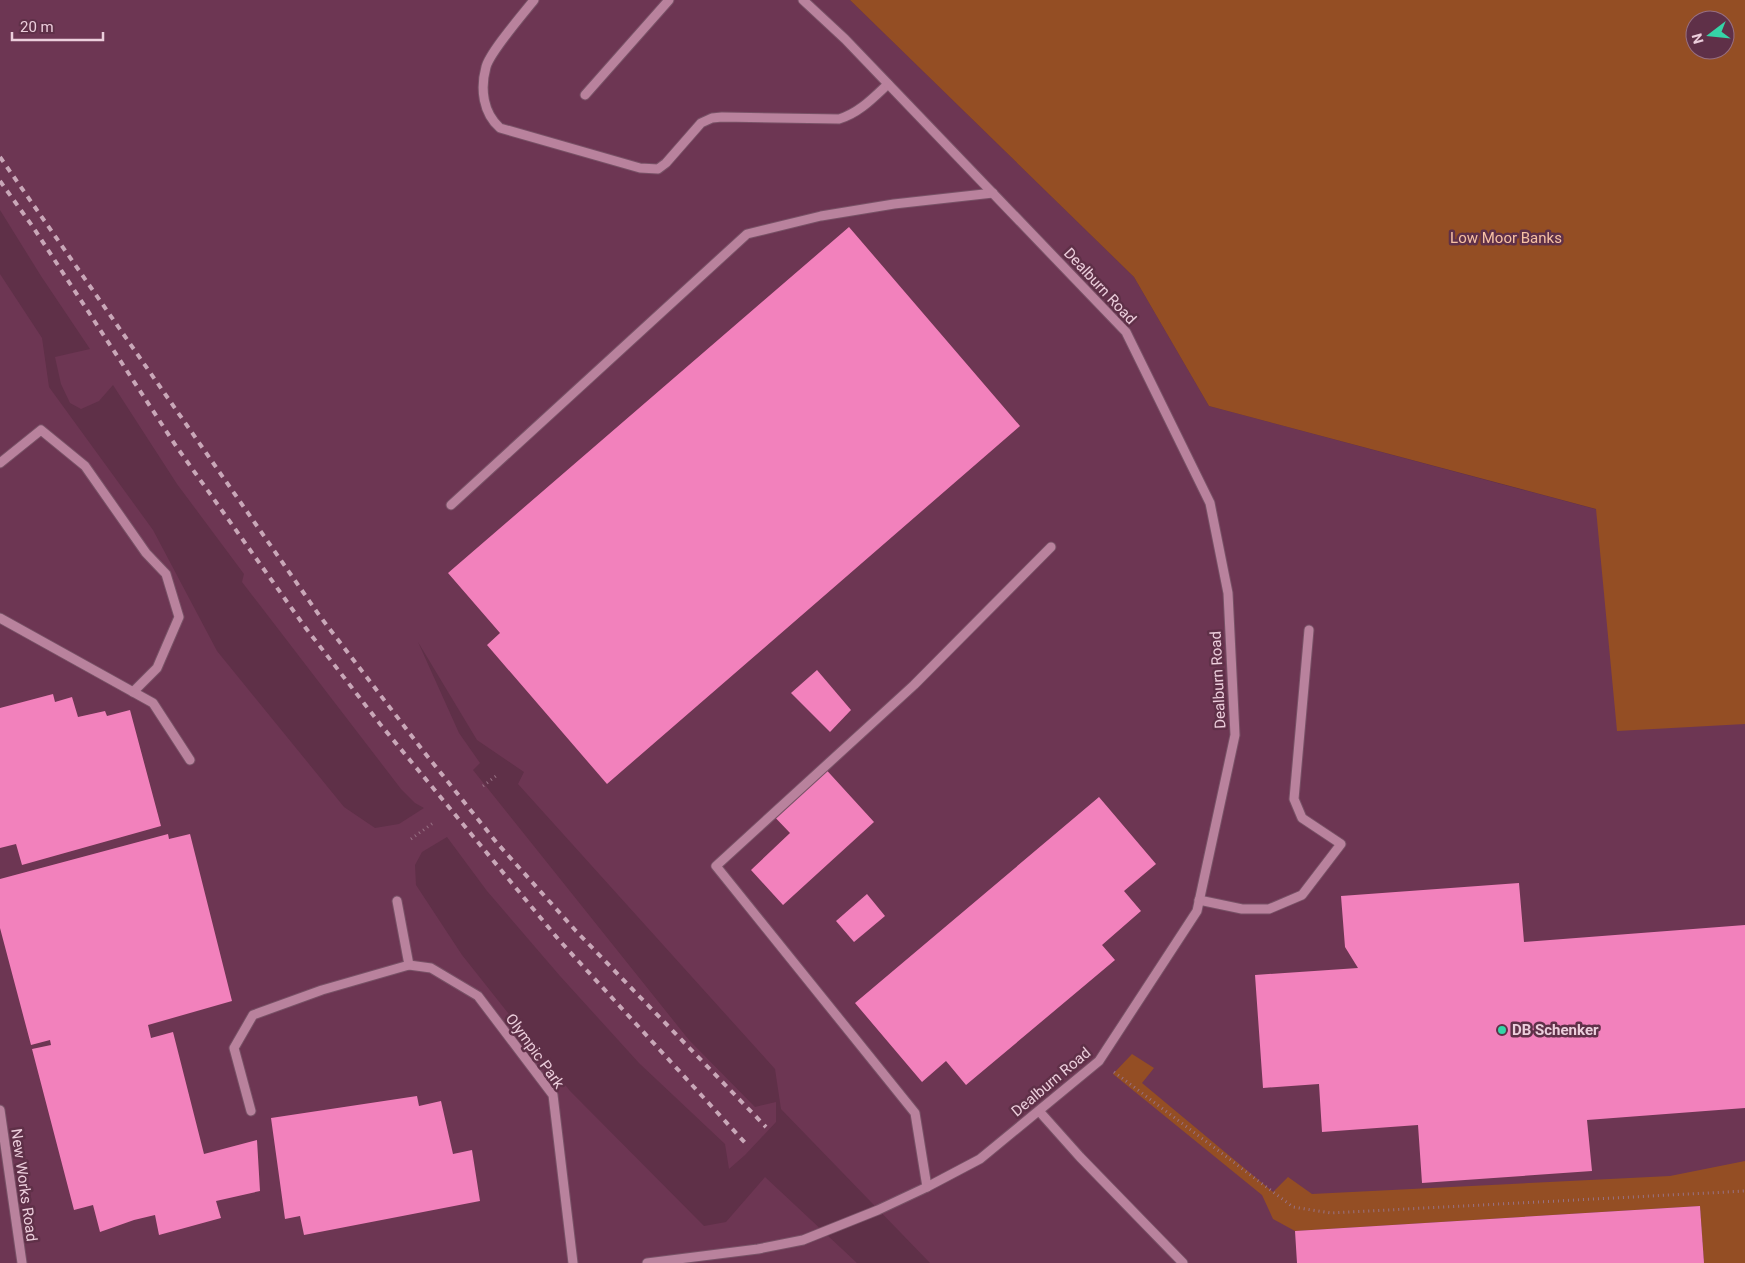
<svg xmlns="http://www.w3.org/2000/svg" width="1745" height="1263" viewBox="0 0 1745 1263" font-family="Roboto,sans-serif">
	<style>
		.built { fill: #6d3653 }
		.green { fill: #944e24; fill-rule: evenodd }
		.building { fill: #f281bc }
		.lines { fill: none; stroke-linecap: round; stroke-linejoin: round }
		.minor-casing { stroke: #785166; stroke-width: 11 }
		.path { stroke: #997285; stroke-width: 3; stroke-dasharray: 1 4; stroke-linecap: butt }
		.minor { stroke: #b9829d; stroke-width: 9 }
		.rail { stroke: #c9a7b8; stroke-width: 4; stroke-dasharray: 6 6; stroke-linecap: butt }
		.poi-dot { fill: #35d4a7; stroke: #5f3048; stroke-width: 2 }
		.labels { text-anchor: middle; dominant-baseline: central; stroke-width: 5; stroke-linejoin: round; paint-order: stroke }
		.park-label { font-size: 15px; fill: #f6c1a4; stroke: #5f3048 }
		.street-label { font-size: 15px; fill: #eccedc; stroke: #5f3048 }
		.poi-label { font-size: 15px; font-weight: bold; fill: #eccedc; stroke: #5f3048; text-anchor: start }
	</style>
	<rect width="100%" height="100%" fill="#5f3048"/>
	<polygon class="built" points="0,0 850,0 1134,277 1209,406 1651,524 1745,716 1745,1263 930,1263 781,1109 775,1069 518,784 524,772 477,740 418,642 459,733 480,763 473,770 689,1040 755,1107 776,1102 776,1122 745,1155 729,1169 725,1144 639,1063 560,976 487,891 447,837 422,852 415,865 416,885 462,955 570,1091 704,1226 726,1222 765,1177 857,1263 0,1263 0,274 42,338 49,387 153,530 217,651 344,807 375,828 399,824 424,808 415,803 401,789 242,582 244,574 177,484 113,385 99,401 81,409 70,403 61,384 55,357 90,349 41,276 0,210"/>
	<g class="green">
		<path d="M850,0H1745V724L1617,731L1596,509L1209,406L1134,277ZM1695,20H1725V50H1695Z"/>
		<polygon points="1132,1054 1154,1068 1142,1083 1273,1192 1288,1177 1312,1194 1670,1176 1745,1161 1745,1263 1704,1263 1700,1206 1295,1231 1273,1219 1262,1195 1113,1074"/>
	</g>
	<g class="building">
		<polygon points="849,227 1020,426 607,784 487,645 500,633 448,573"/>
		<polygon points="817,670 851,710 830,732 791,693"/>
		<polygon points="53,694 55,702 72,697 78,717 105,711 107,716 130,710 161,826 22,865 16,844 0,848 0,708"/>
		<polygon points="821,764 874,822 783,905 751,870 790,833 769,811"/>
		<polygon points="1099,797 1156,864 1124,891 1141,911 1102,945 1115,960 966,1085 946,1061 922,1082 855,1003"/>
		<polygon points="168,834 169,839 190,834 232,1001 148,1025 151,1038 173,1032 204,1154 257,1140 260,1191 216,1201 221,1218 159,1235 155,1215 134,1220 100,1232 93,1205 74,1210 32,1049 51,1045 50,1040 31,1045 0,928 0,879"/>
		<polygon points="1519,883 1524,942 1745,925 1745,1108 1587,1120 1592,1171 1422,1183 1418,1125 1322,1132 1319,1084 1263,1088 1255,975 1358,968 1345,947 1341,896"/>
		<polygon points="867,894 885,916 854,942 836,921"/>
		<polygon points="417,1096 419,1106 441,1101 453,1154 472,1150 480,1201 304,1235 300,1216 285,1219 271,1118"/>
		<polygon points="1700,1206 1704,1263 1297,1263 1295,1231"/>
	</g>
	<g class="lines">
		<g class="minor-casing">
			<g id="minor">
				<path d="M534,0C523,14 490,52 486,67C480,89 483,113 500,128L640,168L658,169L666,163L701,123L712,118L722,117L839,119C859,113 873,98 888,84"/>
				<polyline points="585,95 669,0"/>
				<polyline points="0,463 41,430 85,466 146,553 166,574 179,617 157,668 133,692"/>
				<polyline points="451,505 747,234 821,216 894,204 993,193"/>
				<polyline points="0,618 153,703 190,760"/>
				<polyline points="1199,900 1242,909 1269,909 1302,895 1341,844 1302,818 1294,799 1309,630"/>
				<polyline points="409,965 431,968 478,996 553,1095 573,1263"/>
				<polyline points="0,1110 22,1263"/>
				<polyline points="251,1111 234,1048 253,1015 322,990 409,965 397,901"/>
				<polyline points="1039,1111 1080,1157 1183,1263"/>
				<polyline points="927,1187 915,1113 716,866 914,685 1051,547"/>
				<polyline points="647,1263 758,1249 803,1240 878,1210 927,1187 980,1159 1099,1061 1197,911 1235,735 1228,593 1210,503 1126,332 845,39 803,0"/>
			</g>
		</g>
		<g class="path">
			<polyline points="483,786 496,776"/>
			<polyline points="411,839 433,823"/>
			<polyline points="1114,1072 1293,1207 1331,1213 1745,1191"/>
		</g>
		<use href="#minor" class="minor"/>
		<g class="rail">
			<polyline points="0,157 319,615 424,752 497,843 576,931 766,1127"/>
			<polyline points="0,181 33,227 176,446 305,627 380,724 559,940 748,1146"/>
		</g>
	</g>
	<circle class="poi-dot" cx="1502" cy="1030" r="5"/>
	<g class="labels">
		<g class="park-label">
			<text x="1506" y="238">Low Moor Banks</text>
		</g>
		<g class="street-label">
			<text transform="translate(1100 286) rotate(47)">Dealburn Road</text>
			<text transform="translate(1218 680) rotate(-93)">Dealburn Road</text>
			<text transform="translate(535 1051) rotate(54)">Olympic Park</text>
			<text transform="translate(1051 1082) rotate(-40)">Dealburn Road</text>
			<text transform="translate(24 1185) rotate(82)">New Works Road</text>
		</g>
		<g class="poi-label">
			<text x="1512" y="1030">DB Schenker</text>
		</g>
	</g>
	<g transform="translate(1710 35) rotate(254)"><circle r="24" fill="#5f3048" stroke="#976f83"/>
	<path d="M0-4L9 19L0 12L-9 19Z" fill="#35d4a7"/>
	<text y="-8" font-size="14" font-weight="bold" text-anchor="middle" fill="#eccedc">N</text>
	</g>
	<path d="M12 32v8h91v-8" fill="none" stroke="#eccedc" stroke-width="2.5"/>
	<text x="20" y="32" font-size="15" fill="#eccedc" stroke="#5f3048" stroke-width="4" paint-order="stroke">20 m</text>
</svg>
